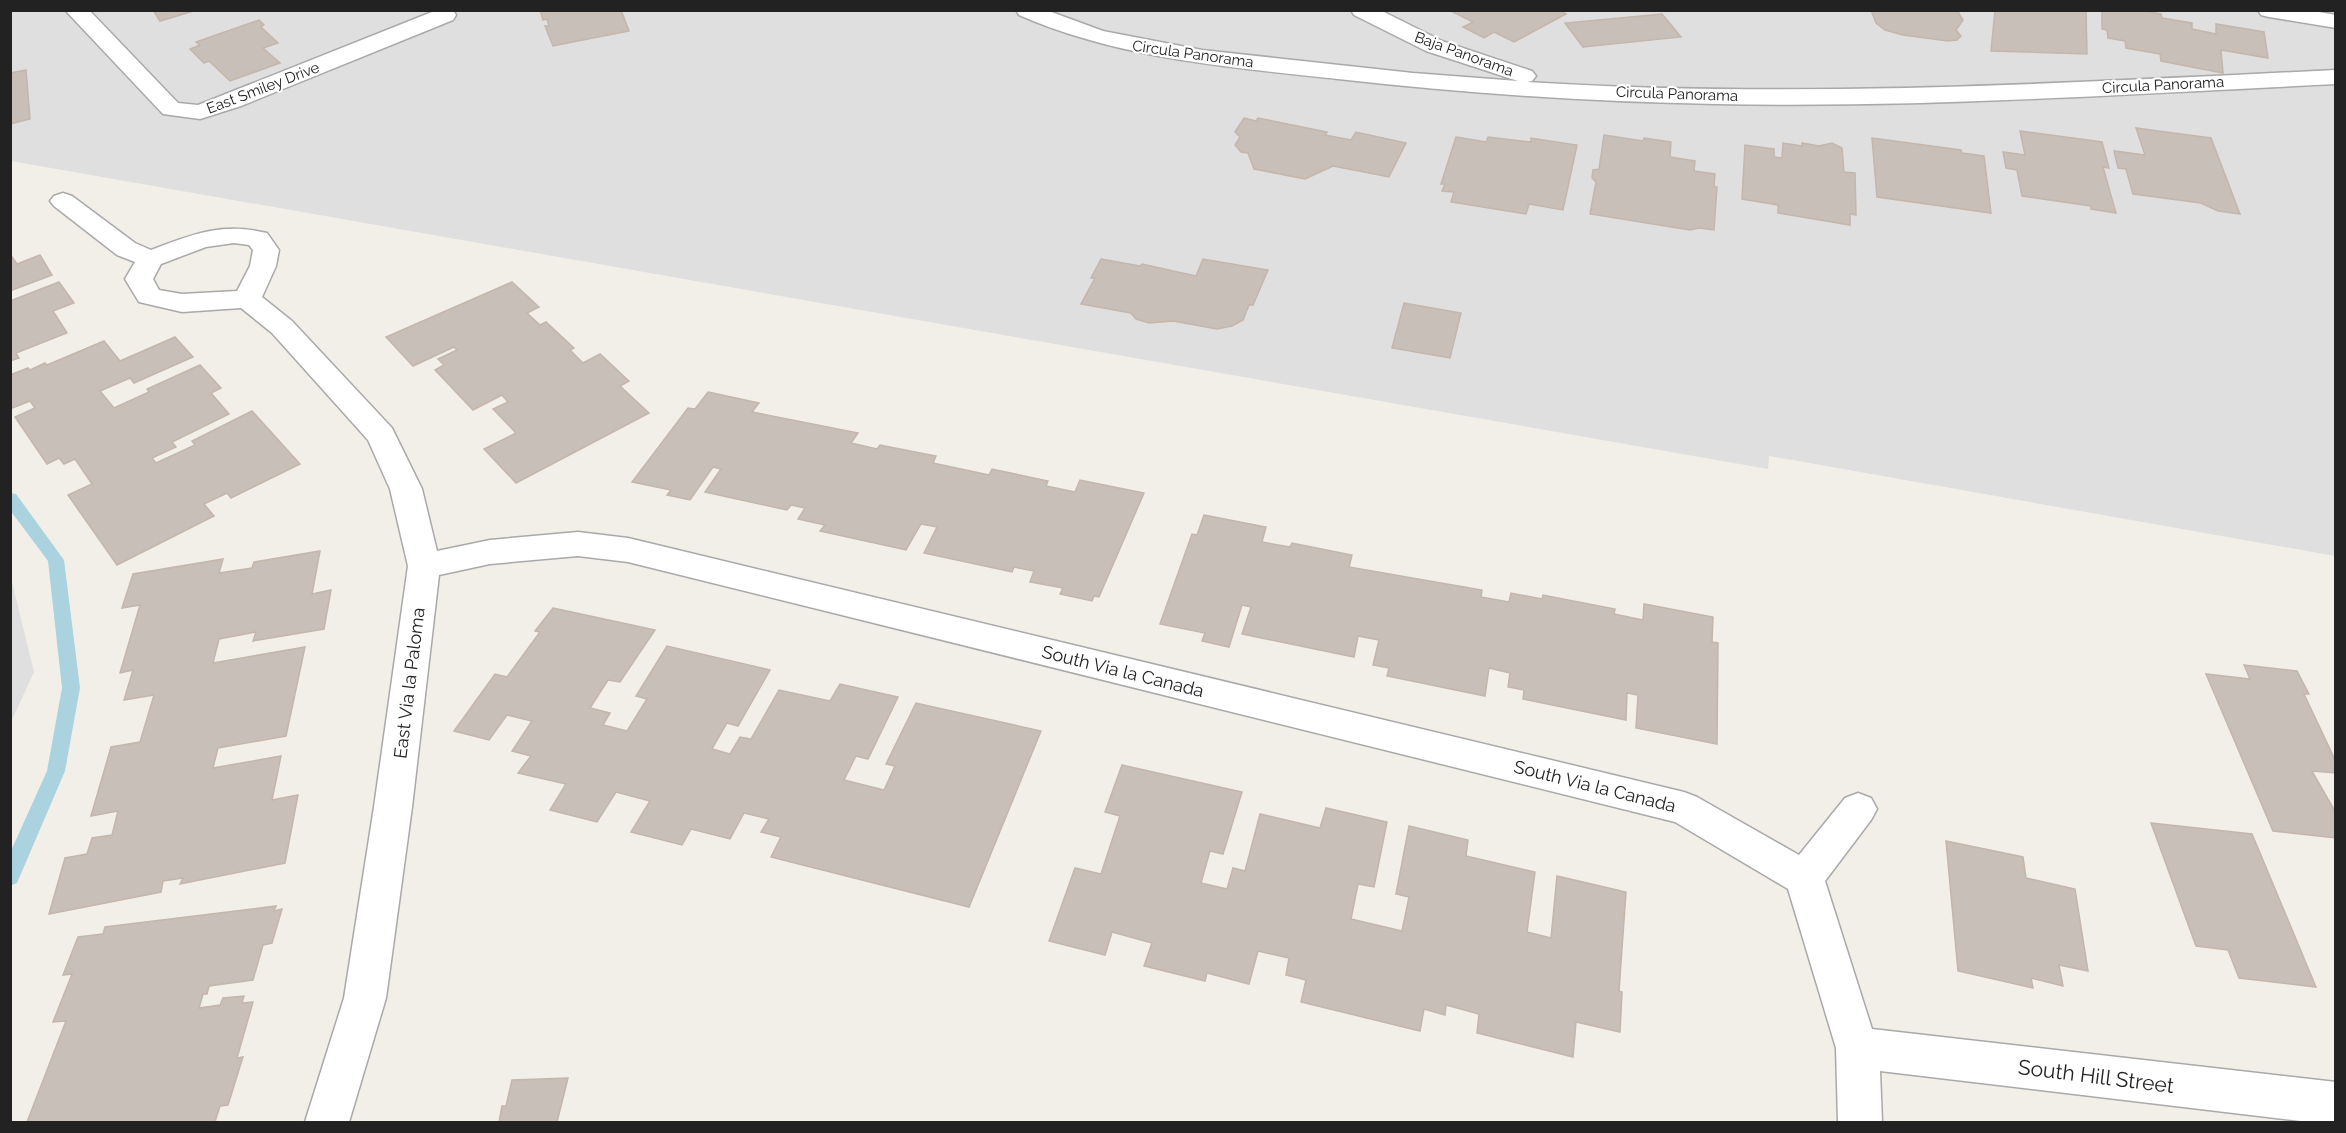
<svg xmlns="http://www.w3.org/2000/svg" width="2346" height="1133" viewBox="0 0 2346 1133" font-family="Raleway,sans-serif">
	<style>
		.residential { fill: #e0dfdf }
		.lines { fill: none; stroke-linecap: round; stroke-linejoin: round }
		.stream { fill: #aad3df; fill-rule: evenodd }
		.building { fill: #c7bfb8; stroke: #c4b6ab; stroke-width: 1.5 }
		.minor-casing { stroke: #a9a9a9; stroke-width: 3 }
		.minor { fill: #fff; fill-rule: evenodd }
		.labels { text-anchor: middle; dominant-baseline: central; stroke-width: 4.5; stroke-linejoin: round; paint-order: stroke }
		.far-street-label { font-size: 15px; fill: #222; stroke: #fff }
		.street-label { font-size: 18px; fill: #222; stroke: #fff }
		.near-street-label { font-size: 21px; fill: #222; stroke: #fff }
	</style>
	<rect width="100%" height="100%" fill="#f2efe9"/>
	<g class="residential">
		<polygon points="10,11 2335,11 2335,556 1769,456 1768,469 11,161"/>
		<polygon points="11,578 34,672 11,722 10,722"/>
	</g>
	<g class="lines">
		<polygon class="stream" points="10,493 16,494 64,560 80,688 65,771 17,883 10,886 10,853 47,771 62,688 48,561 10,510"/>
	</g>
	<g class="building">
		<polygon points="153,10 197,10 160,21"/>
		<polygon points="540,10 621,10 629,31 553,46 545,26 549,26 547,19 543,20"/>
		<polygon points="1449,10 1559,10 1566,14 1514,42 1494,32 1484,38 1463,27 1473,22"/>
		<polygon points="1871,10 1957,10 1963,20 1956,30 1961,36 1957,40 1948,41 1903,35 1885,30 1876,23"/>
		<polygon points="1995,10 2086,10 2087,54 1991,51"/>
		<polygon points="2102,10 2139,10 2161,14 2162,18 2192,23 2192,29 2216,34 2216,24 2264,32 2268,58 2221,50 2223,73 2161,61 2160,54 2126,48 2125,41 2108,38 2107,30 2102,29"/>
		<polygon points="1662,14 1681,37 1583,47 1565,23"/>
		<polygon points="259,20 264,25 261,27 278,43 263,48 280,63 230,81 209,61 204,63 190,49 200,45 196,42"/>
		<polygon points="26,70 30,119 10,124 10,73"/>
		<polygon points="1244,118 1256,121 1258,118 1327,132 1325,135 1351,140 1356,132 1406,143 1389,177 1333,166 1305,179 1254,169 1248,153 1241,152 1235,145 1240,137 1235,132"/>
		<polygon points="2136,128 2211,138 2240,214 2218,211 2201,203 2133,194 2126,169 2118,168 2114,151 2145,155"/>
		<polygon points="2020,131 2102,142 2109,168 2103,167 2116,213 2091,209 2091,206 2022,196 2017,170 2006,168 2003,152 2025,155"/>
		<polygon points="1604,135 1643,141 1644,138 1671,142 1670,157 1695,161 1694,171 1715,174 1714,187 1717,187 1714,230 1699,228 1690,230 1590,214 1596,182 1592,178 1593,170 1599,169"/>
		<polygon points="1456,137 1486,142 1488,137 1531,142 1531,138 1577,145 1563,210 1529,204 1526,214 1451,202 1454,192 1442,191 1445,184 1441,184"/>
		<polygon points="1872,138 1961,150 1962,153 1984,156 1991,213 1877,197"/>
		<polygon points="1783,143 1802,146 1802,143 1819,146 1832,143 1842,148 1844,172 1855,173 1856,215 1850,214 1850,225 1778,213 1778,205 1742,199 1745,145 1774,149 1774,157 1782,158"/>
		<polygon points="10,254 17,264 40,255 52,275 10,291"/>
		<polygon points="1101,259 1140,266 1142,264 1196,276 1203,259 1268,270 1253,305 1249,305 1243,320 1232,326 1217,329 1173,321 1149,323 1136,319 1131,313 1081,304 1095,278 1091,278"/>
		<polygon points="59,282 74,303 53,311 67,333 16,353 19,358 10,361 10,301"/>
		<polygon points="512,282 539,307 527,313 540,325 546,322 574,348 570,350 583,363 600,354 629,381 620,386 649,413 516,483 484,449 516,433 493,409 508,402 502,395 473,410 435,370 444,365 438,359 457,350 454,347 413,366 386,337"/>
		<polygon points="1404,303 1461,313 1450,358 1392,348"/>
		<polygon points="175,337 193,357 134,383 130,378 100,391 114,408 149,392 147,389 200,365 221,388 211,393 229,414 172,442 176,447 152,458 156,463 195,445 192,441 252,411 300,464 231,498 227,493 204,504 214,516 117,565 68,495 92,484 75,459 64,464 59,458 47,464 15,417 35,408 30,401 10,409 10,375 28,368 30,370 45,363 47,365 104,341 120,361"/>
		<polygon points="708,392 759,403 752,412 858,433 851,443 877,449 880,445 936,456 933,463 989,475 992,469 1048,481 1046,486 1075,492 1080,480 1144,493 1099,597 1094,596 1092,601 1060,594 1063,588 1030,582 1034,571 1014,567 1012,572 924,553 937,527 921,524 906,550 820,531 825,525 798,519 805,508 791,505 787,510 705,492 721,469 713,467 690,500 667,495 671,490 632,482 688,408 695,409"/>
		<polygon points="1204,515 1266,527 1262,542 1290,547 1292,543 1352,555 1349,567 1482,590 1481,597 1509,602 1511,593 1542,599 1543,595 1615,609 1614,614 1643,620 1644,604 1713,617 1712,642 1718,643 1717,744 1636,728 1638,695 1627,693 1626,720 1523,699 1524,690 1508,687 1510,673 1489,668 1485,696 1387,676 1389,668 1373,665 1379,640 1358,636 1354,657 1242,634 1251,607 1242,605 1229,647 1202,641 1205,633 1160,624 1192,534 1197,535"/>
		<polygon points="320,551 312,594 331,590 324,629 253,641 256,632 219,639 213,663 305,647 286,736 218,748 213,768 281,756 272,800 298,795 285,863 180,884 183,878 163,881 161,892 49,914 65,858 87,854 92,838 112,835 118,811 91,816 111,747 140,742 154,695 124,700 133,670 120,673 140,605 122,608 133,574 223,559 219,573 252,568 254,562"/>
		<polygon points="553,608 655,630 620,682 608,680 590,708 610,713 603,725 627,731 647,699 636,696 667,646 770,670 738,726 727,723 712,749 730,754 740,737 751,739 779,690 830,701 840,684 898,697 868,759 856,756 844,780 884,790 895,766 886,764 916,703 1041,731 969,907 771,857 781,837 761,832 769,819 744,813 730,839 691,829 682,845 631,832 650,801 616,792 597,822 550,810 566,784 518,773 531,756 512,751 532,721 507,715 489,740 454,731 495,674 507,677 540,632 535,631"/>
		<polygon points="2244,665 2297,671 2309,694 2304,694 2336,762 2336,773 2312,771 2336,813 2336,838 2273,831 2206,674 2250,679"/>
		<polygon points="1122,765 1242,792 1223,854 1210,851 1201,883 1227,889 1233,868 1245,871 1260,814 1320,828 1326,808 1387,822 1374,887 1358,884 1351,919 1402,931 1409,897 1396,894 1409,826 1468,840 1466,856 1535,872 1527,932 1551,938 1557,876 1626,892 1619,991 1622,992 1620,1032 1576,1022 1573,1057 1477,1033 1479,1014 1446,1005 1445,1015 1424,1009 1420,1031 1301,1002 1306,980 1286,975 1289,958 1258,951 1249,984 1207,973 1205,981 1144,966 1152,943 1112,932 1105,955 1049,941 1075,868 1101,874 1120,816 1105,812"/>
		<polygon points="2151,823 2252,834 2316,987 2239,978 2228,950 2196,946"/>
		<polygon points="1946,841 2023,857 2026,878 2075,889 2088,971 2059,965 2063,986 2031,978 2033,988 1958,971"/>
		<polygon points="276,906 274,911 282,909 272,943 263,945 253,980 209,986 207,994 203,994 199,1008 220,1005 223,998 244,996 242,1003 253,1002 237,1058 243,1057 228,1105 220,1106 215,1122 27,1122 66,1021 53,1022 72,974 63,975 78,937 103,934 105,927"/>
		<polygon points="568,1078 557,1122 499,1122 502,1106 506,1106 512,1080"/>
	</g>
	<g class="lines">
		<g class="minor-casing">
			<g id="minor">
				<polygon points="65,10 89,10 178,103 198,105 437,10 453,10 456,15 453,20 241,106 200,119 163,114"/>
				<path d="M1016,10H1046L1103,31L1202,50L1413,73L1518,81L1426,51L1354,15L1351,10H1380L1442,41L1532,71L1536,76L1532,81L1527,82C1797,99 2066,83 2336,70V84C2129,94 1923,108 1716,104C1590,102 1463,93 1338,79C1229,67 1120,59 1019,15Z"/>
				<polygon points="2258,10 2308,10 2336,15 2336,28 2269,17 2261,15"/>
				<path d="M63,193L72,196L135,243L151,250C193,234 221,222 267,233L279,250L276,266L262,297L292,321L392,428L422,489L437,551L490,540L578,532L628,538L1684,792L1697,797L1799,855L1845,798L1858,793L1871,798L1877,809L1871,820L1825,881L1872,1029L2336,1082V1122H2309L1880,1071L1882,1122H1838L1836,1048L1788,889L1675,822L628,562L578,556L490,564L439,575L412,807L386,998L349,1122H305L344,998L374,807L408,566L390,489L368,440L272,333L241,308L182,312L139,302L125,279L135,262L117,255L54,206L50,201L54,196ZM234,243L249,245L253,250L250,266L237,291L182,294L159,290L153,279L161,264L206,247Z"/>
			</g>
		</g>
		<use href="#minor" class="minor"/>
	</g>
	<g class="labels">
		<g class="far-street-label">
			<text transform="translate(1193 54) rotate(8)">Circula Panorama</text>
			<text transform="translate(1464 54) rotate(20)">Baja Panorama</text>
			<text transform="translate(2163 85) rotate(-3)">Circula Panorama</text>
			<text transform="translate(263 88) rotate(-21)">East Smiley Drive</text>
			<text transform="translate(1677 94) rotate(2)">Circula Panorama</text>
		</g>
		<g class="street-label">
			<text transform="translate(1123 671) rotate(14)">South Via la Canada</text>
			<text transform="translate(409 683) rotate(-83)">East Via la Paloma</text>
			<text transform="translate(1595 786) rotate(14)">South Via la Canada</text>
		</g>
		<g class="near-street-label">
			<text transform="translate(2096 1076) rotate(7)">South Hill Street</text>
		</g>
	</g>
	<rect width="2346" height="1133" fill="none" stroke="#222222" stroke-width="24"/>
</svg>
